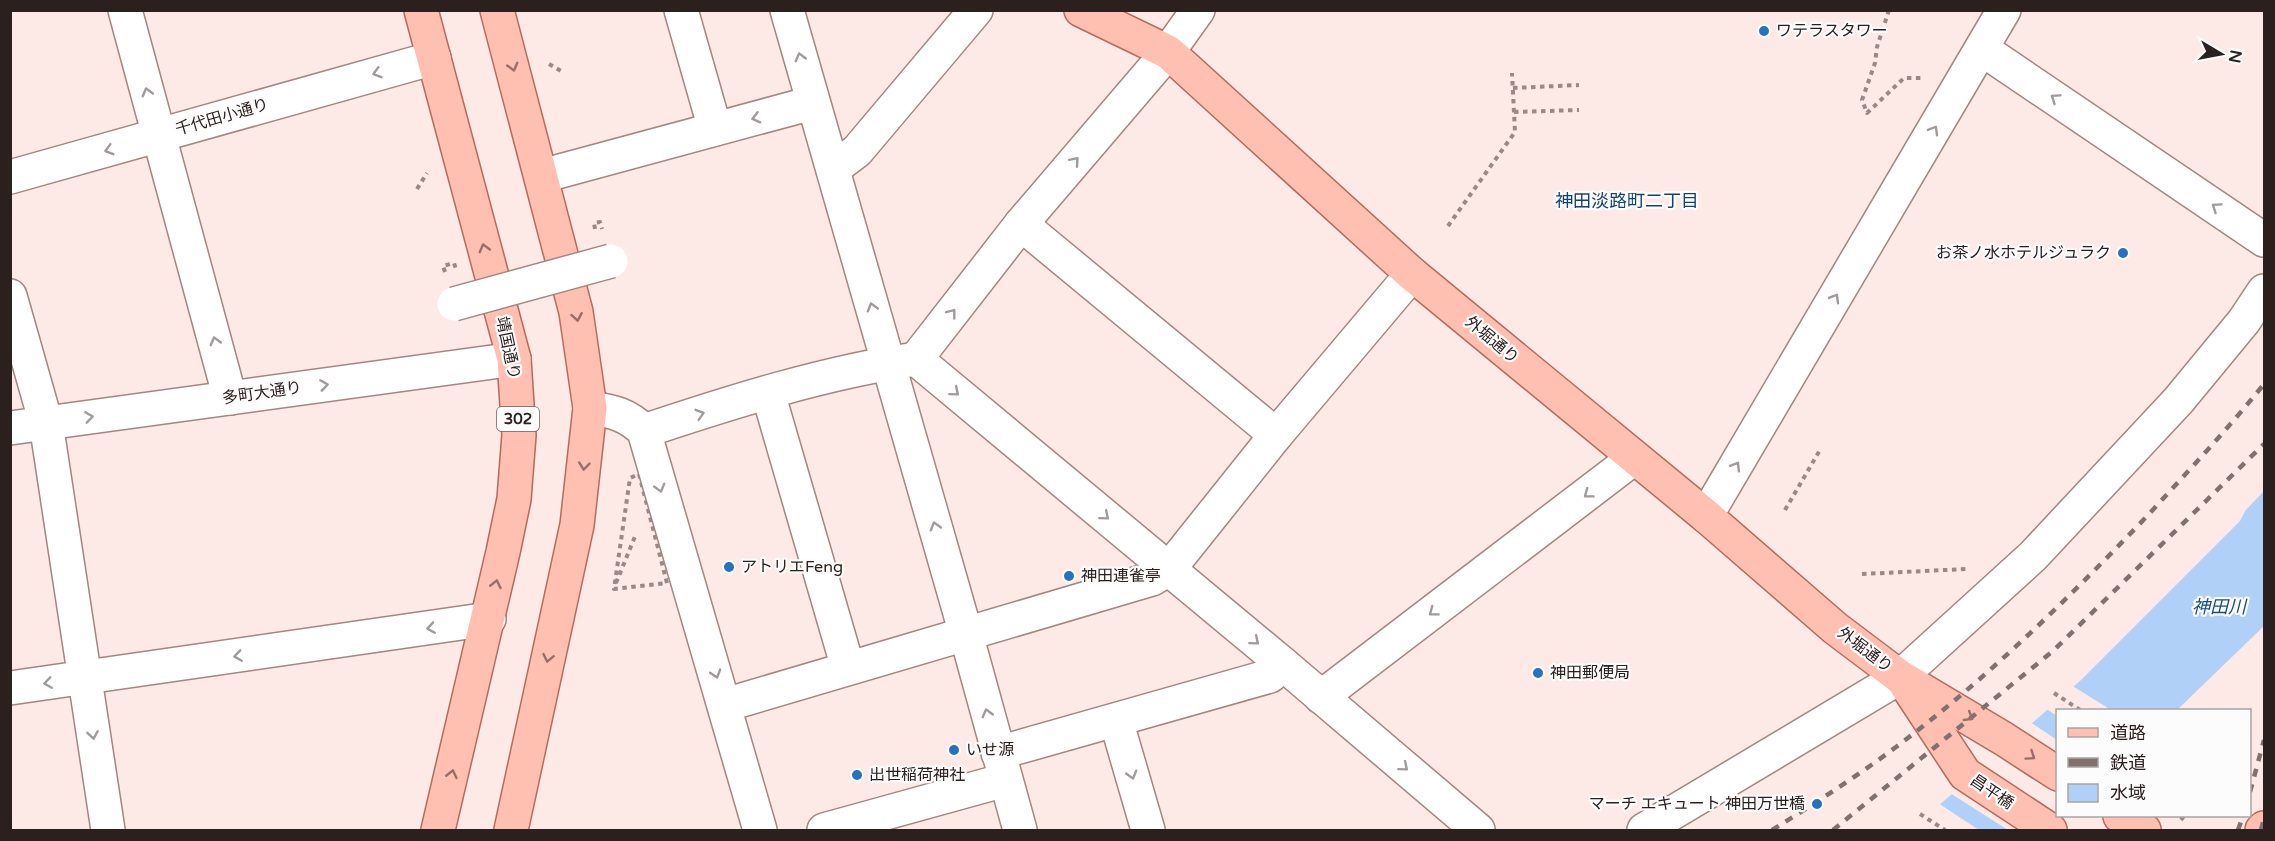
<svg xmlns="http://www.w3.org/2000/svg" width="2275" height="841" viewBox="0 0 2275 841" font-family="'Varela Round','Noto Sans JP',sans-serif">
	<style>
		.water { fill: #b0d0f7 }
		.pier { fill: #fde9e5 }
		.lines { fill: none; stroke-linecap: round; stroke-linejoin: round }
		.minor-casing { stroke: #a3867f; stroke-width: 36 }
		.major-casing { stroke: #b56b5c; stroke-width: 36 }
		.path { stroke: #998986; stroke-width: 4; stroke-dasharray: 4.5 4.5; stroke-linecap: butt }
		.minor { stroke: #fff; stroke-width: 33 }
		.major { stroke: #ffbfb1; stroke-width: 33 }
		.rail { stroke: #80716e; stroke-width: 4.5; stroke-dasharray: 8 8; stroke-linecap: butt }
		.minor-bridge-casing { stroke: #a3867f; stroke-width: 36; stroke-linecap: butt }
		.path-bridge { stroke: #998986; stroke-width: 4; stroke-dasharray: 4.5 4.5; stroke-linecap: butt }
		.minor-bridge { stroke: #fff; stroke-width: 33 }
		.oneway { stroke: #a09b9a }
		.oneway2 { stroke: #967068 }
		.poi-dot { fill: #2572c1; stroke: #fcfcfc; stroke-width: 2 }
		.labels { text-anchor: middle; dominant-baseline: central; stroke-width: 4.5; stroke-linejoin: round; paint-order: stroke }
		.shield { fill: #fcfcfc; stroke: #6a6261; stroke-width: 1.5 }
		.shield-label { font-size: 15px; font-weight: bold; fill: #2c201e }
		.poi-label { font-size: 16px; fill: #2c201e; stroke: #fcfcfc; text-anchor: start }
		.street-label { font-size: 16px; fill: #2c201e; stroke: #fcfcfc }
		.neighbourhood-label { font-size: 18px; fill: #134376; stroke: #fcfcfc }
		.water-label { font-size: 18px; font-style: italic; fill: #154c85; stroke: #fcfcfc }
	</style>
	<rect width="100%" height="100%" fill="#fde9e5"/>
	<polygon class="water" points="2264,491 2264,626 2177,710 2058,710 2058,816 2092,830 1911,830 2081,680 2240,521 2245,511"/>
	<g class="pier">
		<polygon points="2071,685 2111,710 2058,710 2057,716 2045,708"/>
		<polygon points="2030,722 2057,740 2058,816 2110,816 2096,830 2008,830 1950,793"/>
		<polygon points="1938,803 1979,830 1909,829"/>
	</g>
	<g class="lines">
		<g class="minor-casing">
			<g id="minor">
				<polyline points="125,10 230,398"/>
				<polyline points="681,10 715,129"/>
				<polyline points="787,10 966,634 1020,830"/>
				<polyline points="1982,49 2264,240"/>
				<polyline points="833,169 857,151 976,10"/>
				<polyline points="542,176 812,103"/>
				<polyline points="10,177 434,58"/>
				<polyline points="1021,224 1276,435"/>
				<polyline points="10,296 46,423 108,830"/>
				<polyline points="916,359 1021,224 1168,52 1198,10"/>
				<polyline points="768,393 848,668"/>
				<path d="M590,408C613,411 628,415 644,431L760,830"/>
				<polyline points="10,428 514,359"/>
				<path d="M644,431C731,402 826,372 916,359L1283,664L1478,830"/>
				<polyline points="1706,516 2004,10"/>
				<polyline points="10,688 489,619"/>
				<polyline points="1321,697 1634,458"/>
				<polyline points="725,705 1152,579 1169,569 1276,435 1412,274"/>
				<polyline points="1116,720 1148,830"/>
				<polyline points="998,753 1270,676 1283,664"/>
				<polyline points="824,830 1005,780"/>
				<polyline points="1644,830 1900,677 2033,556 2178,401 2244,321 2264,291"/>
			</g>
		</g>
		<g class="major-casing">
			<g id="major">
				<polyline points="421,10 514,359 519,435 514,499 503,552 438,830"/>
				<polyline points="497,10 576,312 590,408 577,525 511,830"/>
				<polyline points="1081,10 1168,52 1412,274 1706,516 1835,628 1900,677 2004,739 2058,774"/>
				<polyline points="1905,683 1965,774 2050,830"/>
				<polyline points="2120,816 2144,830"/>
				<polyline points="2262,830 2264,828"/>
			</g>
		</g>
		<g class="path">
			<polyline points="1889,10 1877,47 1875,63 1862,100 1867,113 1904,78 1922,78"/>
			<polyline points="549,64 561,71"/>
			<polyline points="417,189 427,173"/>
			<polyline points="1448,226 1515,132 1512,73"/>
			<polyline points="595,229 594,223 600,222 602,229"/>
			<polygon points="639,474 667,583 614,589 630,478"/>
			<polyline points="1785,510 1820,450"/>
			<polyline points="1862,574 1966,569"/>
			<polyline points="616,583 636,534"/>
			<polyline points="2054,693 2080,710"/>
			<polyline points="1920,814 1945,830"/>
			<polyline points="2181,820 2184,816"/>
		</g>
		<use href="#minor" class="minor"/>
		<use href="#major" class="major"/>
		<g class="rail">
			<polyline points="2250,792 2264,740"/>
			<path d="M1772,830C1814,804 1856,777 1896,747C1988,678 2071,596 2150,513C2189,470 2228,429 2264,384"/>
			<polyline points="1833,830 2053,651 2264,444"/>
			<polyline points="2238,830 2243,816"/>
			<polyline points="2261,830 2264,818"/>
		</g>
		<g class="minor-bridge-casing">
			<polyline id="minor-bridge" points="454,304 611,261"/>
		</g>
		<g class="path-bridge">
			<polyline points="1513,88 1579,85"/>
			<polyline points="1514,112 1579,110"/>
			<polyline points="445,272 443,266 454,263 456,269"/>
		</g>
		<use href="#minor-bridge" class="minor-bridge"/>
	</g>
	<defs><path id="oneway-chevron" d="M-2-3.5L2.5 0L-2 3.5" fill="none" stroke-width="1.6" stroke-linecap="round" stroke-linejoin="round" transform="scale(1.5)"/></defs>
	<g class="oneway">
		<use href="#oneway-chevron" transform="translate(800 57) rotate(-105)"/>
		<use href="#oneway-chevron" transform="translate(377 73) rotate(164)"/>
		<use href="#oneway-chevron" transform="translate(147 92) rotate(-105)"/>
		<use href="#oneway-chevron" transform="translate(2055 98) rotate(-146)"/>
		<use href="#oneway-chevron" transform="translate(756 118) rotate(165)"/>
		<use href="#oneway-chevron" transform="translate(1934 130) rotate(-60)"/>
		<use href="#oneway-chevron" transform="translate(109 150) rotate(164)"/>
		<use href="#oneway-chevron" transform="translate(1075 161) rotate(-49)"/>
		<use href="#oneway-chevron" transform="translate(2216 207) rotate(-146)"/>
		<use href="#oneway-chevron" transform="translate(1835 298) rotate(-60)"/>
		<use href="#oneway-chevron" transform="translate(872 307) rotate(-106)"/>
		<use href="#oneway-chevron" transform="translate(952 313) rotate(-52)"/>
		<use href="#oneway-chevron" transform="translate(215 341) rotate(-105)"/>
		<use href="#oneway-chevron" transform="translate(324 385) rotate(-8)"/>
		<use href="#oneway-chevron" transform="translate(955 392) rotate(40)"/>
		<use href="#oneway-chevron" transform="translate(700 414) rotate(-17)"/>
		<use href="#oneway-chevron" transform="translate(89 417) rotate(-8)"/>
		<use href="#oneway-chevron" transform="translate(1736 466) rotate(-58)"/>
		<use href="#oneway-chevron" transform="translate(660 488) rotate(74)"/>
		<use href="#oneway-chevron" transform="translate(1588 494) rotate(143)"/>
		<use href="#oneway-chevron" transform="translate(1105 516) rotate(40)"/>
		<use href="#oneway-chevron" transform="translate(935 526) rotate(-106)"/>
		<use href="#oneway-chevron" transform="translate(1433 612) rotate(143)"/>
		<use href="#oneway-chevron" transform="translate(431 628) rotate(171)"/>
		<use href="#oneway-chevron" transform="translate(1255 641) rotate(40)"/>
		<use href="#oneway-chevron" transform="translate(238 656) rotate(172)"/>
		<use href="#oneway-chevron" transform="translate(716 674) rotate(73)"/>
		<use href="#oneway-chevron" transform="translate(48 683) rotate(172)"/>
		<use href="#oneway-chevron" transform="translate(987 713) rotate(-105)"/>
		<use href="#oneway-chevron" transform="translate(93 735) rotate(81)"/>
		<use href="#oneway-chevron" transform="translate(1404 767) rotate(40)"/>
		<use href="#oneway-chevron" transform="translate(1132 775) rotate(74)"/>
	</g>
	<g class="oneway2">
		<use href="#oneway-chevron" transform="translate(513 67) rotate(75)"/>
		<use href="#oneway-chevron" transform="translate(484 248) rotate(-105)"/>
		<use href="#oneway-chevron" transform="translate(577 317) rotate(80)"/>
		<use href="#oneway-chevron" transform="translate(584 466) rotate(96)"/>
		<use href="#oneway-chevron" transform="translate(496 584) rotate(-77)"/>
		<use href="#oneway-chevron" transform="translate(548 658) rotate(102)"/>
		<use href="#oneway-chevron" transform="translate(1969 717) rotate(31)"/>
		<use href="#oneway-chevron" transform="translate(2031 756) rotate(34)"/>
		<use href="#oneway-chevron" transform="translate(452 774) rotate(-77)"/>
	</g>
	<g class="poi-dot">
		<circle cx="1764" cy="31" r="6"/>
		<circle cx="2123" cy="253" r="6"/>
		<circle cx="729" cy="567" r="6"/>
		<circle cx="1069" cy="576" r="6"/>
		<circle cx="1538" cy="673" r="6"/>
		<circle cx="954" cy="750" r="6"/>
		<circle cx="857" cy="775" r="6"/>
		<circle cx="1817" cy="804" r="6"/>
	</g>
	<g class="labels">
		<rect class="shield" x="497" y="407" width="42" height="24" rx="4.5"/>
		<g class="shield-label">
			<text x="518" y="419">302</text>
		</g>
		<g class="poi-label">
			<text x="1776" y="31">ワテラスタワー</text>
			<text x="2111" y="253" text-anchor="end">お茶ノ水ホテルジュラク</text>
			<text x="741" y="567">アトリエFeng</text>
			<text x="1081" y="576">神田連雀亭</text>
			<text x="1550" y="673">神田郵便局</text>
			<text x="966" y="750">いせ源</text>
			<text x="869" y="775">出世稲荷神社</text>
			<text x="1805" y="804" text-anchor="end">マーチ エキュート 神田万世橋</text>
		</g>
		<g class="street-label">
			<text transform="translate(222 117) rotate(-16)">千代田小通り</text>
			<text transform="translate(1492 340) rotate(40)">外堀通り</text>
			<text transform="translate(508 348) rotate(78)">靖国通り</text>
			<text transform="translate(262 393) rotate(-8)">多町大通り</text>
			<text transform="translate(1865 650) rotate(37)">外堀通り</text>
			<text transform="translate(1992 792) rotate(34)">昌平橋</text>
		</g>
		<g class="neighbourhood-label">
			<text x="1627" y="201">神田淡路町二丁目</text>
		</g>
		<g class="water-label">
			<text x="2219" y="607">神田川</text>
		</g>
	</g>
	<rect width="2275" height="841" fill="none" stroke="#2c201e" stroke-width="24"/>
	<rect x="2056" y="709" width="195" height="108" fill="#fcfcfc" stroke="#a9a4a3" stroke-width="1.5"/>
	<rect x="2068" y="728" width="30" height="9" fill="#ffbfb1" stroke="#a9a4a3" stroke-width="1.5"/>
	<text x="2110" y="739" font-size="18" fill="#2c201e">道路</text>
	<rect x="2068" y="758" width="30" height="9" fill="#80716e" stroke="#a9a4a3" stroke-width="1.5"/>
	<text x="2110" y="769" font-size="18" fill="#2c201e">鉄道</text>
	<rect x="2068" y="784" width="30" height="18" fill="#b0d0f7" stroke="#a9a4a3" stroke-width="1.5"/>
	<text x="2110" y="799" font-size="18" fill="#2c201e">水域</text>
	<g transform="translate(2221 54) rotate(100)" stroke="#fcfcfc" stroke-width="4.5" paint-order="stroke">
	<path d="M0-4.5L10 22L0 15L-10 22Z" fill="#2c201e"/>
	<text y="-9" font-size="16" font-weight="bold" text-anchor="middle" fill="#2c201e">N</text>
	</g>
</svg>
